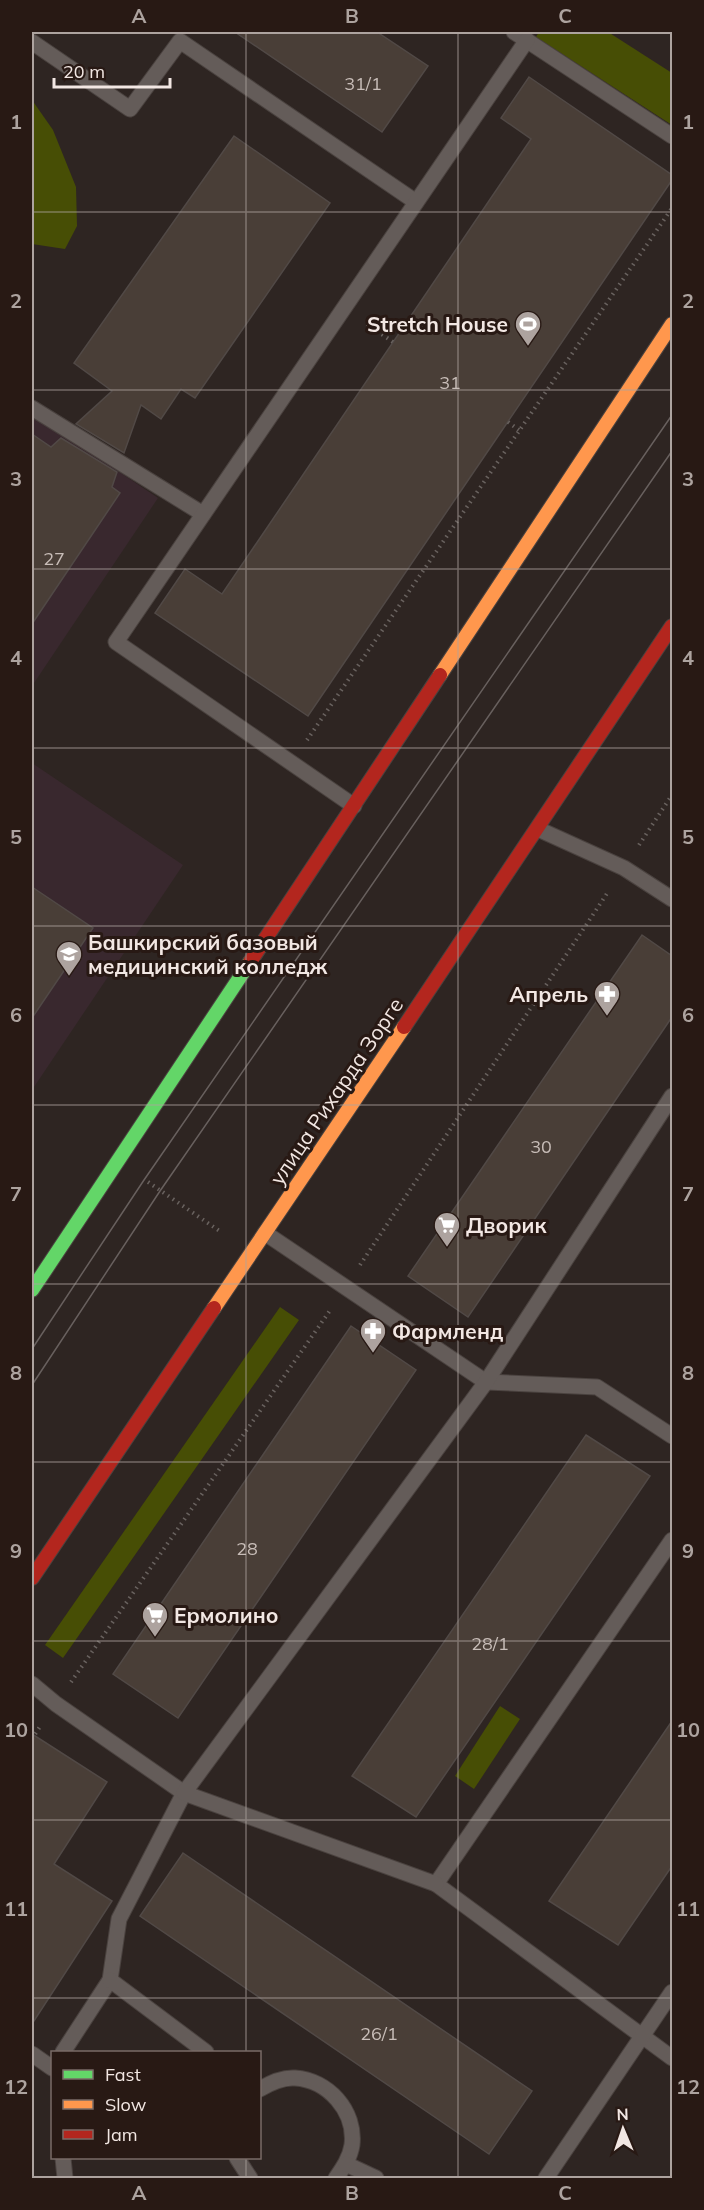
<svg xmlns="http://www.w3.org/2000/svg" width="704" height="2210" viewBox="0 0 704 2210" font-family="Mulish,sans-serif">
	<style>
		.education { fill: #39282e }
		.green { fill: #474e05 }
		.building { fill: #493e37; stroke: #514946; stroke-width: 1.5 }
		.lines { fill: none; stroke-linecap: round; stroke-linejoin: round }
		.lane-casing { stroke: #4a423f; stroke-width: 17 }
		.fast-casing { stroke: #4a423f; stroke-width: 16 }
		.slow-casing { stroke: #4a423f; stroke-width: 16 }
		.jam-casing { stroke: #4a423f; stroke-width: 16 }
		.path { stroke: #69625f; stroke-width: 4; stroke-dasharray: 1.5 4.5; stroke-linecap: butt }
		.lane { stroke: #645c59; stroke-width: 15 }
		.fast { stroke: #63d668; stroke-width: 14 }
		.slow { stroke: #ff974d; stroke-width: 14 }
		.jam { stroke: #b3261e; stroke-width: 14 }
		.tram { stroke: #68605e; stroke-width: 1.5 }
		.grid { fill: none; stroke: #ada39f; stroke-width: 1.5; stroke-opacity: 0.55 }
		.labels { text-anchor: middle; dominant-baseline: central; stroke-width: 6; stroke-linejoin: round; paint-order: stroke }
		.number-label { font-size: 18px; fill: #c8bdb8 }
		.poi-label { font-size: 21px; font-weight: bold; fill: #f2e7e3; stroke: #281914; text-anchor: start }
		.street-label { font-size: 21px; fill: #f2e7e3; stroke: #281914 }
		.neatline { fill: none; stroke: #ada39f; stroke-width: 2 }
		.grid-label { font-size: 20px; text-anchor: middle; font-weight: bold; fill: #ada39f }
	</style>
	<rect width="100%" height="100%" fill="#2e2522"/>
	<g class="education">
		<polygon points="32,413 158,498 32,686"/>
		<polygon points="32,763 183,865 32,1090"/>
	</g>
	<g class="green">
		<polygon points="539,32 608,32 672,73 672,125 536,37"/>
		<polygon points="32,100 53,130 76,187 77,226 65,249 32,244"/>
		<polygon points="280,1307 299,1320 63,1658 45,1645"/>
		<polygon points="500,1706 520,1719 474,1789 455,1776"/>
	</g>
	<g class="building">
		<polygon points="235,32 377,32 428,66 382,132"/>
		<polygon points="529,77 672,175 672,180 308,716 155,613 185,569 222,594 531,139 501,118"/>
		<polygon points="234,136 330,203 195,398 181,389 161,419 141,405 124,453 76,424 112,391 74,363"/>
		<polygon points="32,434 51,447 61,438 117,472 112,487 120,493 32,624"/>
		<polygon points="32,887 93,928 32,1018"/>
		<polygon points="642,935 672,956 672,1017 468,1317 408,1276"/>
		<polygon points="351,1326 416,1370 178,1718 113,1674"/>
		<polygon points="586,1435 650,1476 416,1817 352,1776"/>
		<polygon points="672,1721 672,1866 618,1945 549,1901"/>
		<polygon points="32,1734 107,1782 54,1864 112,1901 32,2024"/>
		<polygon points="183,1853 532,2091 489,2154 140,1916"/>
	</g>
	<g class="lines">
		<g class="lane-casing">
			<g id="lane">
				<polyline points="514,32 672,136"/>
				<polyline points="32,42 130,109 180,41 416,202"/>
				<polyline points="32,408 203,514"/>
				<polyline points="354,806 116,642 527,40"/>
				<polyline points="538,829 624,868 672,899"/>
				<polyline points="265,1233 486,1382 597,1387 672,1436"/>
				<polyline points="672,1540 436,1884 672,2058"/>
				<polyline points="32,1684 56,1704 184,1793 119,1919 110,1980 63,2052"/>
				<polyline points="436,1884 184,1793 486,1382 672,1096"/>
				<polyline points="110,1980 206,2052"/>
				<polyline points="32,2054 52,2068"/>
				<path d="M260,2089C270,2083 282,2077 295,2078C328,2080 356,2111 352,2145C350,2158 343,2168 336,2178"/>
				<polyline points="63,2158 65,2178"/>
				<polyline points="237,2158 250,2178"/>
				<polyline points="346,2164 376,2178"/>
				<polyline points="546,2178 672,1992"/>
			</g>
		</g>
		<g class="fast-casing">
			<polyline id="fast" points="32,1290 250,962"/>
		</g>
		<g class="slow-casing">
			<g id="slow">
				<polyline points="440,675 672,324"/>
				<polyline points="214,1308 404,1027"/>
			</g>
		</g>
		<g class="jam-casing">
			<g id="jam">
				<polyline points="250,962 440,675"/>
				<polyline points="404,1027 672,626"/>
				<polyline points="32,1578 214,1308"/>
			</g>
		</g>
		<g class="path">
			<polyline points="367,324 393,342"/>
			<polyline points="508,422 519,430"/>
			<polyline points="307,740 672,208"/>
			<polyline points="639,845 672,795"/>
			<polyline points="148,1182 221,1232"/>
			<polyline points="360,1265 608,892"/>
			<polyline points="71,1682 331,1309"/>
			<polyline points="32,1739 41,1725"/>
		</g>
		<use href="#lane" class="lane"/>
		<use href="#fast" class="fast"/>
		<use href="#slow" class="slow"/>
		<use href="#jam" class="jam"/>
		<g class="tram">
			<polyline points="32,1349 144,1180 672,415"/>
			<polyline points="32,1385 160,1191 672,451"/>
		</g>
	</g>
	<path class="grid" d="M246,32V2052M458,32V2178M32,212H672M32,390H672M32,569H672M32,748H672M32,926H672M32,1105H672M32,1284H672M32,1462H672M32,1641H672M32,1820H672M32,1998H672M246,2158V2178"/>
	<defs>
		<g id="stadium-pin" transform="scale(1.35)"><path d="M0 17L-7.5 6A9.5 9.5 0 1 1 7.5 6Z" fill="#ada39f" stroke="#281914"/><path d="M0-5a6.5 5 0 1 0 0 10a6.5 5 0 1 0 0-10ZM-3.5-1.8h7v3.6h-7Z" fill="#fff"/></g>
		<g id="university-pin" transform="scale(1.35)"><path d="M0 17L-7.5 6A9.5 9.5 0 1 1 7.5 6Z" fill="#ada39f" stroke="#281914"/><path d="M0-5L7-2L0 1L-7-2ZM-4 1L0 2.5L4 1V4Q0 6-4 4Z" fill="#fff"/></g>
		<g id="pharmacy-pin" transform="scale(1.35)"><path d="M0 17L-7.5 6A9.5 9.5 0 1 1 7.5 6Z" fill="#ada39f" stroke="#281914"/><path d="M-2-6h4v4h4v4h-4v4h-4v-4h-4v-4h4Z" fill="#fff"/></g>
		<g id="supermarket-pin" transform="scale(1.35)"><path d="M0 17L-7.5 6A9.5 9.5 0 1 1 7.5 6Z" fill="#ada39f" stroke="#281914"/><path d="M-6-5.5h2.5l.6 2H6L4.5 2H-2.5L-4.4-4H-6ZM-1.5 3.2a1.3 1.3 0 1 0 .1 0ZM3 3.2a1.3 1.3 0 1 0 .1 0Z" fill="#fff"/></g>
	</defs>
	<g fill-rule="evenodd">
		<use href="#stadium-pin" x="528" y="324"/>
		<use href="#university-pin" x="69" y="954"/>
		<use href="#pharmacy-pin" x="607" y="994"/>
		<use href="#supermarket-pin" x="447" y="1225"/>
		<use href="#pharmacy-pin" x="373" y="1331"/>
		<use href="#supermarket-pin" x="155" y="1615"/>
	</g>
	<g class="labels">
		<g class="number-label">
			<text x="363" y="83">31/1</text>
			<text x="450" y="382">31</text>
			<text x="54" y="558">27</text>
			<text x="541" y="1146">30</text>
			<text x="247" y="1548">28</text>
			<text x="490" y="1643">28/1</text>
			<text x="379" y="2033">26/1</text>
		</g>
		<g class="poi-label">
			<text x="508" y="324" text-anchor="end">Stretch House</text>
			<text x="88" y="942">Башкирский базовый<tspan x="88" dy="24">медицинский колледж</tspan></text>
			<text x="588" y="994" text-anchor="end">Апрель</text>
			<text x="466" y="1225">Дворик</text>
			<text x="392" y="1331">Фармленд</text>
			<text x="174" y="1615">Ермолино</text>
		</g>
		<g class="street-label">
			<text transform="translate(336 1091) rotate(-56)">улица Рихарда Зорге</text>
		</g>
	</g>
	<rect width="704" height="2210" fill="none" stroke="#281914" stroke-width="66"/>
	<rect x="51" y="2051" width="210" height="108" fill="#281914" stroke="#796b67" stroke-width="1.5"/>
	<rect x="63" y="2070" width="30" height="9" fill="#63d668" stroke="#796b67" stroke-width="1.5"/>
	<text x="105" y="2081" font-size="18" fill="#f2e7e3">Fast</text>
	<rect x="63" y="2100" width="30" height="9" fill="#ff974d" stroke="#796b67" stroke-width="1.5"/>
	<text x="105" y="2111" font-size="18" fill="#f2e7e3">Slow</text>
	<rect x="63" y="2130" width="30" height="9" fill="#b3261e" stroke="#796b67" stroke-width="1.5"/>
	<text x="105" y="2141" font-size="18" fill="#f2e7e3">Jam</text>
	<g transform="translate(623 2129) rotate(358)" stroke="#281914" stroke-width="4.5" paint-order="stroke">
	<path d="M0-4.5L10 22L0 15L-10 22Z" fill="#f2e7e3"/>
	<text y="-9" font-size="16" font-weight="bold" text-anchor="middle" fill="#f2e7e3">N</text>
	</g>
	<path d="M54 78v9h116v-9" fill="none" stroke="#f2e7e3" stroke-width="3"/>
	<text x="63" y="78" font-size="18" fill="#f2e7e3" stroke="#281914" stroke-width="4.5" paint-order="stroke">20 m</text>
	<rect x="33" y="33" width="638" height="2144" class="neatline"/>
	<g class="grid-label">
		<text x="139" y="23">A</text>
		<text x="352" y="23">B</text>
		<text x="565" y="23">C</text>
		<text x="16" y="129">1</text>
		<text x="688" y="129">1</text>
		<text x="16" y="308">2</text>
		<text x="688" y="308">2</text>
		<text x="16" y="486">3</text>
		<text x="688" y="486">3</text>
		<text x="16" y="665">4</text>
		<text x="688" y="665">4</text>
		<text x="16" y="844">5</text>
		<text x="688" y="844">5</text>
		<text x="16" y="1022">6</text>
		<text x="688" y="1022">6</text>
		<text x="16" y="1201">7</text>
		<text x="688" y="1201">7</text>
		<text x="16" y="1380">8</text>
		<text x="688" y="1380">8</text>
		<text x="16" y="1558">9</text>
		<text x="688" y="1558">9</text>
		<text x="16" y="1737">10</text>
		<text x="688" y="1737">10</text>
		<text x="16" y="1916">11</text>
		<text x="688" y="1916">11</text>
		<text x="16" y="2094">12</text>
		<text x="688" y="2094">12</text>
		<text x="139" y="2200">A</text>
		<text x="352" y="2200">B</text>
		<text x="565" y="2200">C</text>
	</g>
</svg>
